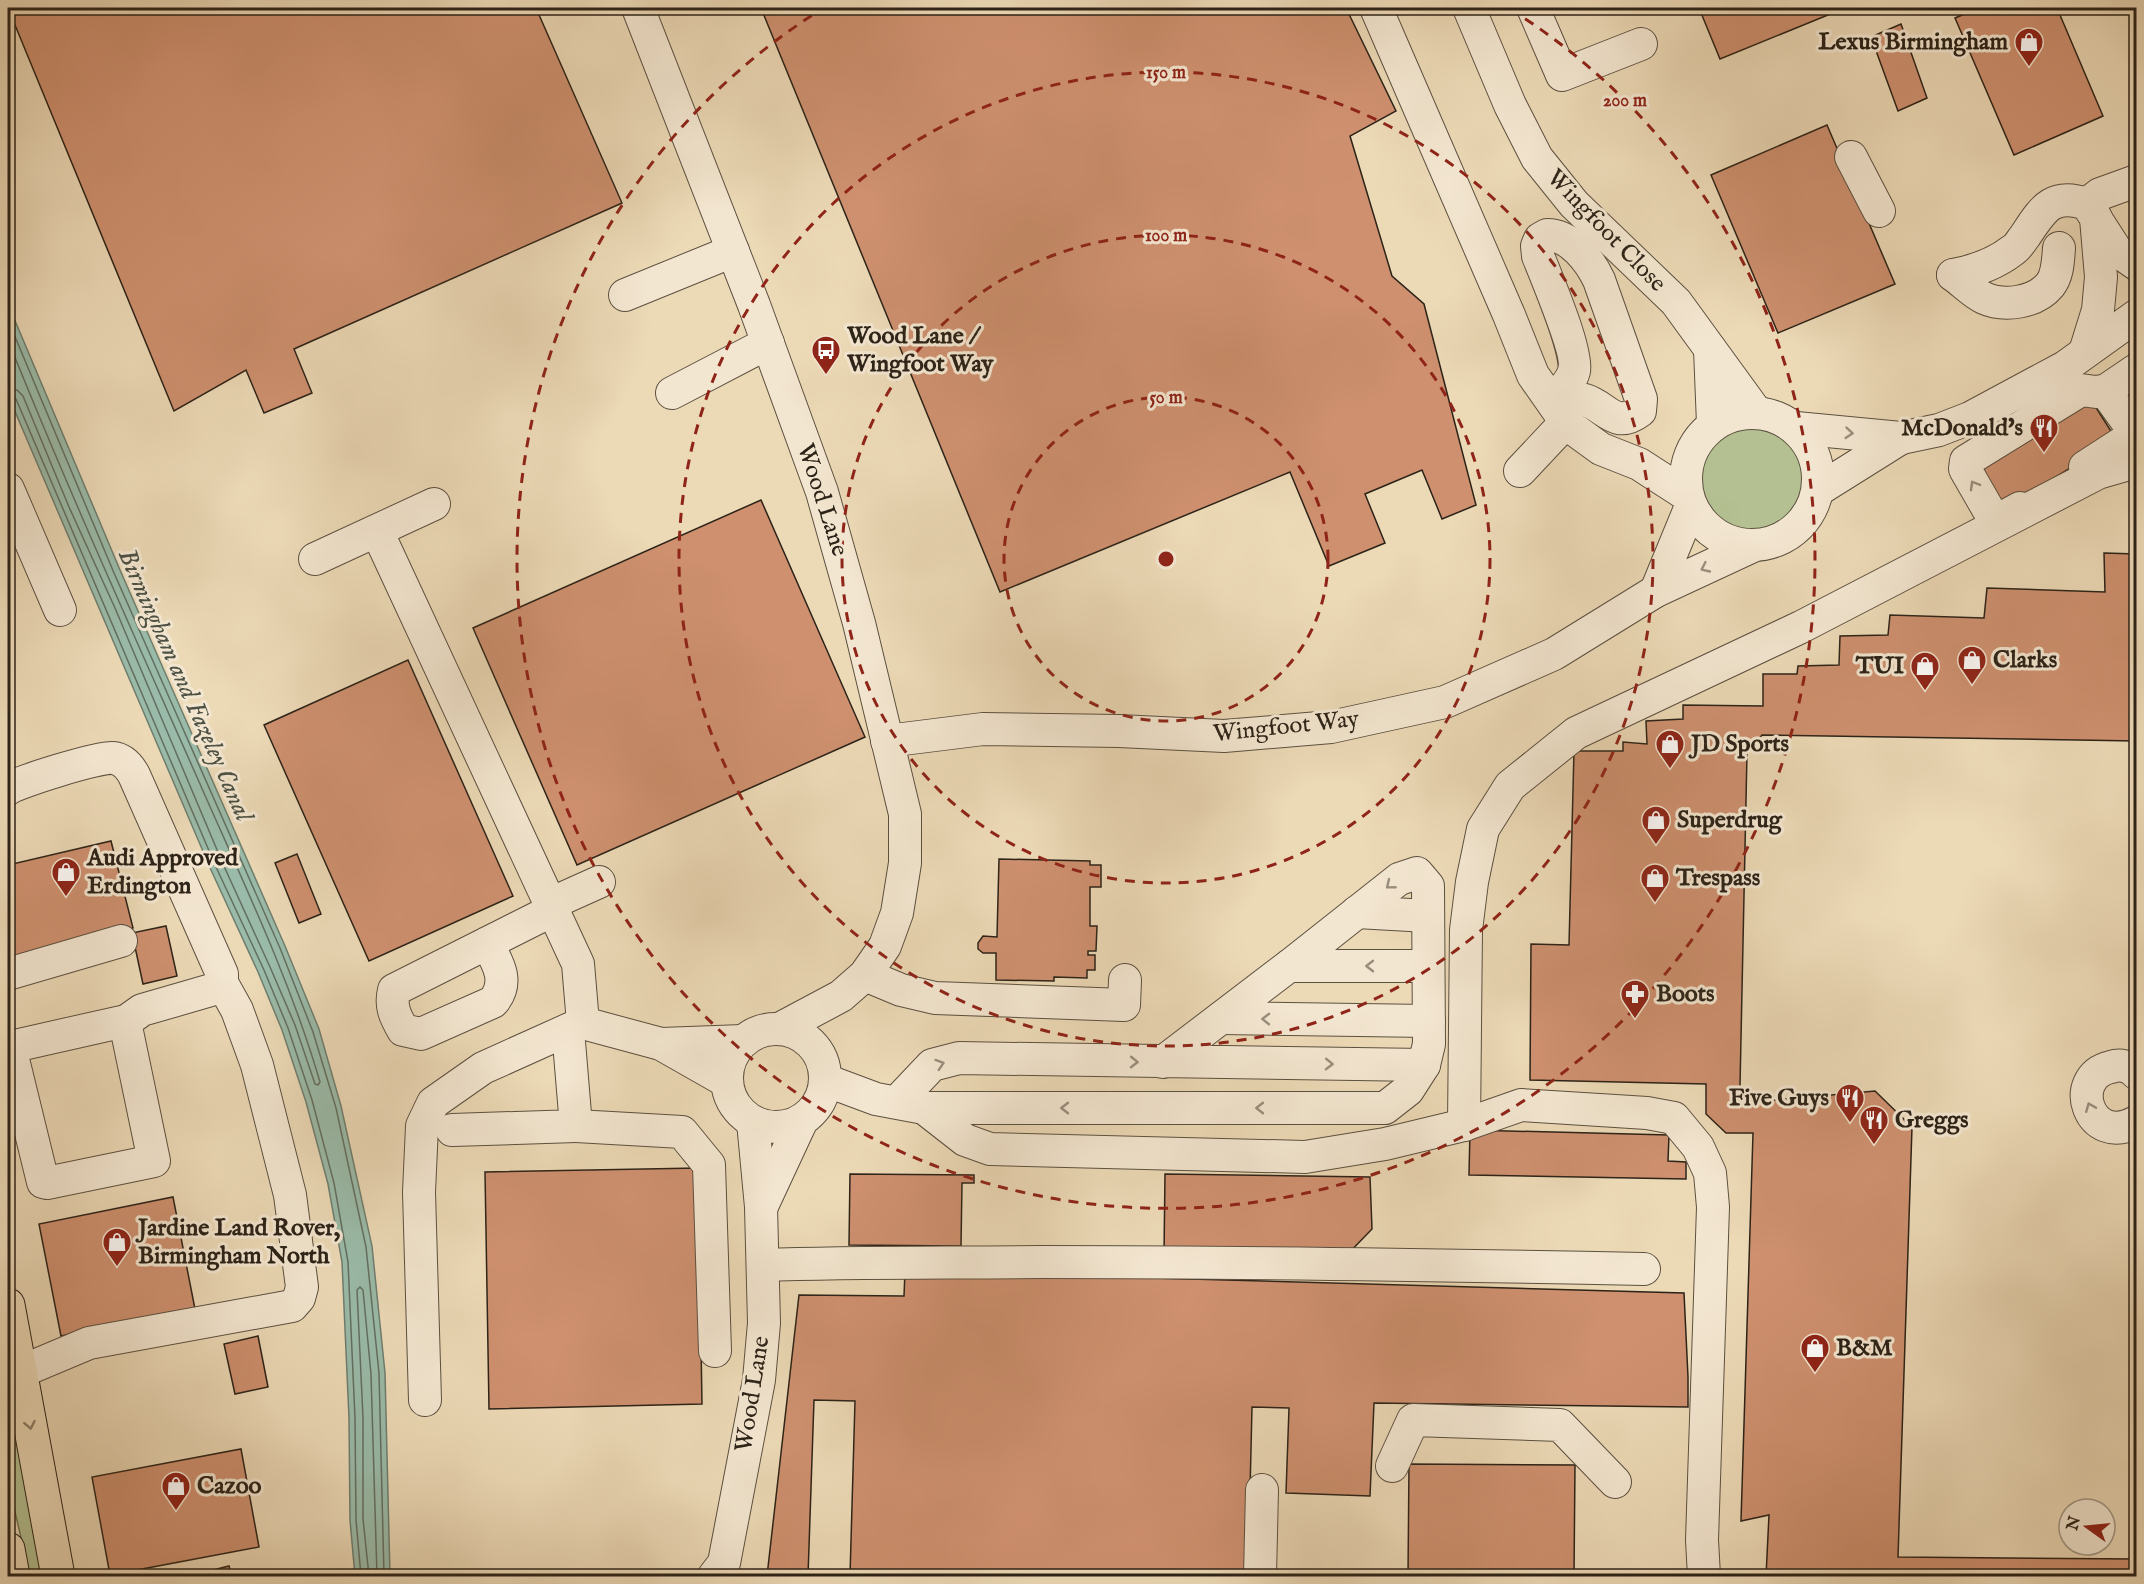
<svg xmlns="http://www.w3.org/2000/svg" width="2144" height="1584" viewBox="0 0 2144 1584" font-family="'IM FELL English',serif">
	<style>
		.green { fill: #b4c091; stroke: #707254; stroke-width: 1.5 }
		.water { fill: #9abba9; stroke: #6e7e6f; stroke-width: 1.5 }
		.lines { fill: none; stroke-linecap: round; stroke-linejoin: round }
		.shore { stroke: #636f60; stroke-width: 1.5 }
		.building { fill: #ce906f; stroke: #2c2318; stroke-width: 1.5 }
		.minor-casing { stroke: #5c5040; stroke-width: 34 }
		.highway-casing { stroke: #2c2318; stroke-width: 35 }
		.minor { stroke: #f3e6d0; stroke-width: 32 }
		.highway { stroke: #ecd9b6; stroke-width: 33 }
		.oneway { stroke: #998e7d }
		.oneway2 { stroke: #8c7e67 }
		.ring { fill: none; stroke: #8f2418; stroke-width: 3; stroke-dasharray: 10 8 }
		.labels { text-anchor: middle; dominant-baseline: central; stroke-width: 6; stroke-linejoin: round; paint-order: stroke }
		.poi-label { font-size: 24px; font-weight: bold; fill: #2c2318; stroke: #f3e6d0; text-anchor: start }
		.street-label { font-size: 24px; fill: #2c2318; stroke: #f3e6d0 }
		.water-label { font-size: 26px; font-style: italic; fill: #4d5144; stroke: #f3e6d0 }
		.centre { fill: #8f2418; stroke: #f3e6d0; stroke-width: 3 }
		.ring-label { font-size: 18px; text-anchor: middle; font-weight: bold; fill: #8f2418; stroke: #f3e6d0; stroke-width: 6; stroke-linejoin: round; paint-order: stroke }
	</style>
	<rect width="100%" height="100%" fill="#ecd9b6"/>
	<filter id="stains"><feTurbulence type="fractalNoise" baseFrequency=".00333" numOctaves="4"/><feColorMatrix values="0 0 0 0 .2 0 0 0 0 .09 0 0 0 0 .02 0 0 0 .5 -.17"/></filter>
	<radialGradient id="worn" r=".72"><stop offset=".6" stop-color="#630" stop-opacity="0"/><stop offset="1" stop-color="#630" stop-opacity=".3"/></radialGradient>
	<g class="green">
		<circle cx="1752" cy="478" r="57"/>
		<polygon points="8,1392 42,1576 30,1576 8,1482"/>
	</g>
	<polygon class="water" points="8,304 120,570 285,946 319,1029 341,1106 372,1246 385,1373 390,1576 355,1576 350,1520 349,1418 342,1262 328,1184 306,1102 282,1030 258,972 211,870 8,395"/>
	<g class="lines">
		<g class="shore">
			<polyline points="8,320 114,573 280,948 313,1032 336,1108 366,1247 379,1373 384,1576"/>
			<path d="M8,340C68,490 135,637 200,784C243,882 290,979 320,1082L318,1085L315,1084L295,1025L270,967L223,864L115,608L69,507L23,396L17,390L8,388"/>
			<polyline points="8,395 12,396 16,399 216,867 264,970 288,1028 312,1100 334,1183 348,1262 355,1418 356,1520 361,1576"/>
			<polyline points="369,1576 363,1519 363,1418 357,1290 360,1287 363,1290 371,1374 377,1576"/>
		</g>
	</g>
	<g class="building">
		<polygon points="8,8 536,8 622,203 294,349 312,393 264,413 246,370 174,411"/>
		<polygon points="761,8 1346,8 1396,111 1350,136 1392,276 1424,304 1476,505 1442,519 1422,470 1365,494 1385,543 1329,566 1290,472 1000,592"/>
		<polygon points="1699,8 1845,8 1720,59"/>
		<polygon points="1979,8 2057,8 2103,116 2014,155 1955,18"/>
		<polygon points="1901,24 1927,98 1898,111 1871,37"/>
		<polygon points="1827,125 1895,284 1778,333 1711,175"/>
		<polygon points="2088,395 2116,439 1999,513 1972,468"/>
		<polygon points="761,500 865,737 577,865 473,628"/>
		<polygon points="2104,553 2136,554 2136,741 1762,735 1747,753 1740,1086 1765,1101 1875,1091 1912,1127 1898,1557 2136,1559 2136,1576 1766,1576 1769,1515 1741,1521 1753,1133 1726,1133 1706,1114 1706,1084 1530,1080 1531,944 1569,945 1574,751 1623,751 1623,742 1647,744 1646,721 1683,719 1683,705 1763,706 1763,674 1797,674 1798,666 1839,665 1840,636 1888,635 1890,615 1984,618 1987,588 2105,592"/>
		<polygon points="408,660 513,896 369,961 264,725"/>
		<polygon points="111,841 133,928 8,963 8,865"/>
		<polygon points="297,854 321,914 299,923 275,863"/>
		<polygon points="999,859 1090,861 1090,865 1101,865 1101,887 1090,887 1090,926 1097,926 1096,951 1088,951 1088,955 1095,955 1095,970 1087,970 1087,978 1054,977 1054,981 996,980 996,953 983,953 978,949 978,943 983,936 997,937"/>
		<polygon points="166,926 177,976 143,984 132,933"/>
		<polygon points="1470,1130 1669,1135 1668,1161 1686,1162 1686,1179 1469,1175"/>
		<polygon points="698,1168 702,1404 489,1409 485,1172"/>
		<polygon points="850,1174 974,1175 974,1183 962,1183 961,1246 849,1245"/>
		<polygon points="1165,1174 1370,1177 1372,1229 1343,1259 1164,1255"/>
		<polygon points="173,1197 195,1309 61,1336 39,1224"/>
		<polygon points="905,1271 1684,1293 1688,1377 1688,1407 1374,1403 1370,1496 1286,1493 1289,1408 1252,1407 1248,1576 850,1576 855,1401 814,1400 808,1576 767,1576 799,1295 904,1296"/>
		<polygon points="258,1336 268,1387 235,1394 224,1344"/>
		<polygon points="241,1449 259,1547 110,1575 92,1477"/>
		<polygon points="1409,1464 1575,1465 1574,1576 1408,1576"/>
		<polygon points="229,1566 232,1576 190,1576"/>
	</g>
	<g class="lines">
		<g class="minor-casing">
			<g id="minor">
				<polyline points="638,8 754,305 822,492 859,623 905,814 905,863 897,913 885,946 865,975 841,996 781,1028"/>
				<polyline points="1376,8 1509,315 1533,375 1568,425 1601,449 1639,464 1687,495"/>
				<polyline points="1469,8 1510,105 1537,158 1574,204 1676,302 1756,412"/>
				<polyline points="1533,8 1562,75 1641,44"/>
				<polyline points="1851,157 1879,211"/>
				<polyline points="2087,204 2100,194 2136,181"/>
				<polyline points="2096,219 2116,250 2136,264"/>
				<path d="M1547,235C1571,235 1590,261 1599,280L1641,399L1640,411C1615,430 1607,407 1585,400C1574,396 1563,399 1552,401C1560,392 1571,383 1574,371C1579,354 1546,276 1538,256L1537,246L1540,239Z"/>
				<path d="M1953,275C1976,271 1995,264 2013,250C2018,247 2021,241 2025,236C2043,209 2052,192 2087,204L2096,218L2101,277L2098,310L2085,352"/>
				<path d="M1953,275C1963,282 1973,293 1984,298C2004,307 2035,303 2050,285C2058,275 2058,260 2059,248"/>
				<polyline points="625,295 733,251"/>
				<polyline points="1710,349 1713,424"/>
				<polyline points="672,393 768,343"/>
				<circle cx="1752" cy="479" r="66"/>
				<polyline points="1796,428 1901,438 1939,430 1970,418 2065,367 2136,316"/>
				<polyline points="2085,467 2136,434 2105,391 2136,370"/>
				<polyline points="1520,471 1566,422"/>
				<polyline points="8,489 60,610"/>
				<polyline points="1818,490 1901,438"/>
				<polyline points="2020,508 1998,520 1992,516 1965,469 1966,461 2081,390 2096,392 2105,391"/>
				<polyline points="377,531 578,964 583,1023 661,1044 726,1081"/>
				<polyline points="315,559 434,504"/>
				<polyline points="1656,591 1691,506"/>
				<polyline points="887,741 983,729 1119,731 1224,736 1331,727 1445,702 1554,654 1656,591 1755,545"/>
				<path d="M8,789C17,782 101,756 113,758C123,759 129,766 134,775L222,974V983L218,988L142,1010L125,1022"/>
				<polyline points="550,904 599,882"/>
				<polyline points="1357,912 1428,916"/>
				<path d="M487,943C498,963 510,982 493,1002L421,1034L403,1030C395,1016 390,1006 394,990L553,910"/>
				<polyline points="1289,966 1428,966"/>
				<polyline points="8,974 121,941"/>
				<polyline points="865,975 901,990 935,998 1124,1005 1125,980"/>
				<polyline points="1221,1018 1429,1021"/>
				<circle cx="776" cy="1078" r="49"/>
				<polyline points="661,1044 743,1041"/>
				<polyline points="8,1048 10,1047 121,1022 125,1022 154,1161 47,1183 43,1182 10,1047"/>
				<path d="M2136,1073C2130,1066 2120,1064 2111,1067C2066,1077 2089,1148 2136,1122"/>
				<polyline points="825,1080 876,1099 924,1108 965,1140 990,1149 1305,1157 1385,1144 1464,1125 1521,1105 1647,1113 1674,1118 1698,1147 1710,1173 1713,1207 1702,1540 1704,1576"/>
				<polyline points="897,1102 932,1065 959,1058 1424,1065 1429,1044 1428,886 1417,873 1399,879 1289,966 1163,1062"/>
				<polyline points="924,1108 1385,1108 1408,1090 1424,1065"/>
				<polyline points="1464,1125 1466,930 1472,882 1483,829 1510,786 1576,733 1801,627 2098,473 2136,462"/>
				<polyline points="576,1126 682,1132 709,1165 715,1351"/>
				<polyline points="452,1130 576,1126 568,1030"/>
				<polyline points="762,1206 802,1120"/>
				<path d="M763,1265C855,1262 947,1263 1040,1262C1241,1262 1442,1265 1644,1269"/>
				<polyline points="20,1372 89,1343 292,1306 299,1298 302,1287 290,1195 257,1065 237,1010 222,983"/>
				<polyline points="425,1400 419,1192 422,1126 433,1103 483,1068 583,1023"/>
				<polyline points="1392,1466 1413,1420 1560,1425 1615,1482"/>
				<polyline points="714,1576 724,1563 759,1380 764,1323 761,1207 753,1122"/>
				<polyline points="1260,1576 1262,1490"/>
			</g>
		</g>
		<g class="highway-casing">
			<g id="highway">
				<polyline points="8,1305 58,1576"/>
				<polyline points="8,1549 13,1576"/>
			</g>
		</g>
		<use href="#minor" class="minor"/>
		<use href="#highway" class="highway"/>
	</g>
	<defs><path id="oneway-chevron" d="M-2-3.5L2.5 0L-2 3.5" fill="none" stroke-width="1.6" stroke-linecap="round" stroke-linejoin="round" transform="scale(1.5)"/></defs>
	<g class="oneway">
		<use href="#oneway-chevron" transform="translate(1849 433) rotate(5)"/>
		<use href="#oneway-chevron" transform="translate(1974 485) rotate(-120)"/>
		<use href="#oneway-chevron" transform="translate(1705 568) rotate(155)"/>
		<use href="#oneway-chevron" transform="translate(1390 885) rotate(141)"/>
		<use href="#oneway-chevron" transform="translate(1370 966) rotate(180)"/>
		<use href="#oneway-chevron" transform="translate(1266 1019) rotate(-179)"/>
		<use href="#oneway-chevron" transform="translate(1134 1062) rotate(1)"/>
		<use href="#oneway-chevron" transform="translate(940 1064) rotate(-18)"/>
		<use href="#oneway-chevron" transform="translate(1329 1064) rotate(1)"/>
		<use href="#oneway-chevron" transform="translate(2090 1107) rotate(-112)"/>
		<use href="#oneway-chevron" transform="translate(1065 1108) rotate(180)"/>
		<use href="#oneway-chevron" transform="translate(1260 1108) rotate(180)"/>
	</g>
	<use class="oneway2" href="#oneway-chevron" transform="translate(30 1425) rotate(79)"/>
	<g class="ring">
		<circle cx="1166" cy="559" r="162"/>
		<circle cx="1166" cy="559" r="324"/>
		<circle cx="1166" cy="559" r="487"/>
		<path d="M1510 9A649 649 0 1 1 822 9"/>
	</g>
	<defs>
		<g id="shop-pin" transform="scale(1.5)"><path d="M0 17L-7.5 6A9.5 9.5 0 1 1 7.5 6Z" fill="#8f2418" stroke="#f3e6d0"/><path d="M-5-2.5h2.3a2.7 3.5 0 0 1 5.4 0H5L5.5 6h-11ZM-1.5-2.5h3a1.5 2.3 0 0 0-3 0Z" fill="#fff"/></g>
		<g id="bus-pin" transform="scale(1.5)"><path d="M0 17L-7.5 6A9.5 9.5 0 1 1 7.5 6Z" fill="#8f2418" stroke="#f3e6d0"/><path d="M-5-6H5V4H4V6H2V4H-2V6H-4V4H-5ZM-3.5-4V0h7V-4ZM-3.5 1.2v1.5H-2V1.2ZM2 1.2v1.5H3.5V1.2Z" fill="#fff"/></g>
		<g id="restaurant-pin" transform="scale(1.5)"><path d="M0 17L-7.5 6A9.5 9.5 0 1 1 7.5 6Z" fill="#8f2418" stroke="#f3e6d0"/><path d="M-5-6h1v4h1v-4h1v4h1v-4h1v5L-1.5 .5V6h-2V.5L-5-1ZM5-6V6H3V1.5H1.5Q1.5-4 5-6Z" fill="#fff"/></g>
		<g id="pharmacy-pin" transform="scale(1.5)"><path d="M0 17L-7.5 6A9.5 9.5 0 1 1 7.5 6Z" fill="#8f2418" stroke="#f3e6d0"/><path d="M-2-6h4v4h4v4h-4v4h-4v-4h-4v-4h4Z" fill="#fff"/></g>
	</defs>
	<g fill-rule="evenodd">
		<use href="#shop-pin" x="2029" y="42"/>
		<use href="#bus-pin" x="826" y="350"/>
		<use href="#restaurant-pin" x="2044" y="428"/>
		<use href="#shop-pin" x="1972" y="660"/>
		<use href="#shop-pin" x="1925" y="666"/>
		<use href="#shop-pin" x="1670" y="744"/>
		<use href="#shop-pin" x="1656" y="820"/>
		<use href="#shop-pin" x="66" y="872"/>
		<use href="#shop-pin" x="1655" y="878"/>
		<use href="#pharmacy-pin" x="1635" y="994"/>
		<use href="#restaurant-pin" x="1850" y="1098"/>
		<use href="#restaurant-pin" x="1874" y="1120"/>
		<use href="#shop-pin" x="117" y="1242"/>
		<use href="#shop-pin" x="1815" y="1348"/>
		<use href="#shop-pin" x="176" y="1486"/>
	</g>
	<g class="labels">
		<g class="poi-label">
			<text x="2008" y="42" text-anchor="end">Lexus Birmingham</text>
			<text x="847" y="336">Wood Lane /<tspan x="847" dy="28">Wingfoot Way</tspan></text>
			<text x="2023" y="428" text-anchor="end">McDonald's</text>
			<text x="1993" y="660">Clarks</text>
			<text x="1904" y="666" text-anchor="end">TUI</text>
			<text x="1691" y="744">JD Sports</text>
			<text x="1677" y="820">Superdrug</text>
			<text x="87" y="858">Audi Approved<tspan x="87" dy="28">Erdington</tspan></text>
			<text x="1676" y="878">Trespass</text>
			<text x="1656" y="994">Boots</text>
			<text x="1829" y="1098" text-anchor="end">Five Guys</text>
			<text x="1895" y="1120">Greggs</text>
			<text x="138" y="1228">Jardine Land Rover,<tspan x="138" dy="28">Birmingham North</tspan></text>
			<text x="1836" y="1348">B&amp;M</text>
			<text x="197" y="1486">Cazoo</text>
		</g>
		<g class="street-label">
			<text transform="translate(1606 231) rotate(46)">Wingfoot Close</text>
			<text transform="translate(822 500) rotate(72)">Wood Lane</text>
			<text transform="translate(1286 727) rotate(-6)">Wingfoot Way</text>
			<text transform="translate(753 1394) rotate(-81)">Wood Lane</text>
		</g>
		<g class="water-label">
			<text transform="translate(185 685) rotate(66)">Birmingham and Fazeley Canal</text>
		</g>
	</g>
	<circle cx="1166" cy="559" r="9" class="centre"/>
	<g class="ring-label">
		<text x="1166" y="78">150 m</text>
		<text x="1625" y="106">200 m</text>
		<text x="1166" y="241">100 m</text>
		<text x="1166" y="403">50 m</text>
	</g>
	<rect width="2144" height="1584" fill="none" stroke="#ecd9b6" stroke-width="30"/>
	<rect x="9" y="9" width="2126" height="1566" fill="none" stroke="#2c2318" stroke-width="3"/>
	<rect x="15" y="15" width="2114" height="1554" fill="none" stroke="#2c2318" stroke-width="1.5"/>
	<g transform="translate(2087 1527) rotate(285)"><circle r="28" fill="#f3e6d0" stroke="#a39886" stroke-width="1.5"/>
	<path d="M0-4.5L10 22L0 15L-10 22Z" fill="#8f2418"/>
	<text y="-9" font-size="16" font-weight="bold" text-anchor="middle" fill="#2c2318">N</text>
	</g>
	<rect width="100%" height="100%" filter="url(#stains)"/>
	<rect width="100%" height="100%" fill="url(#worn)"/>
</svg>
